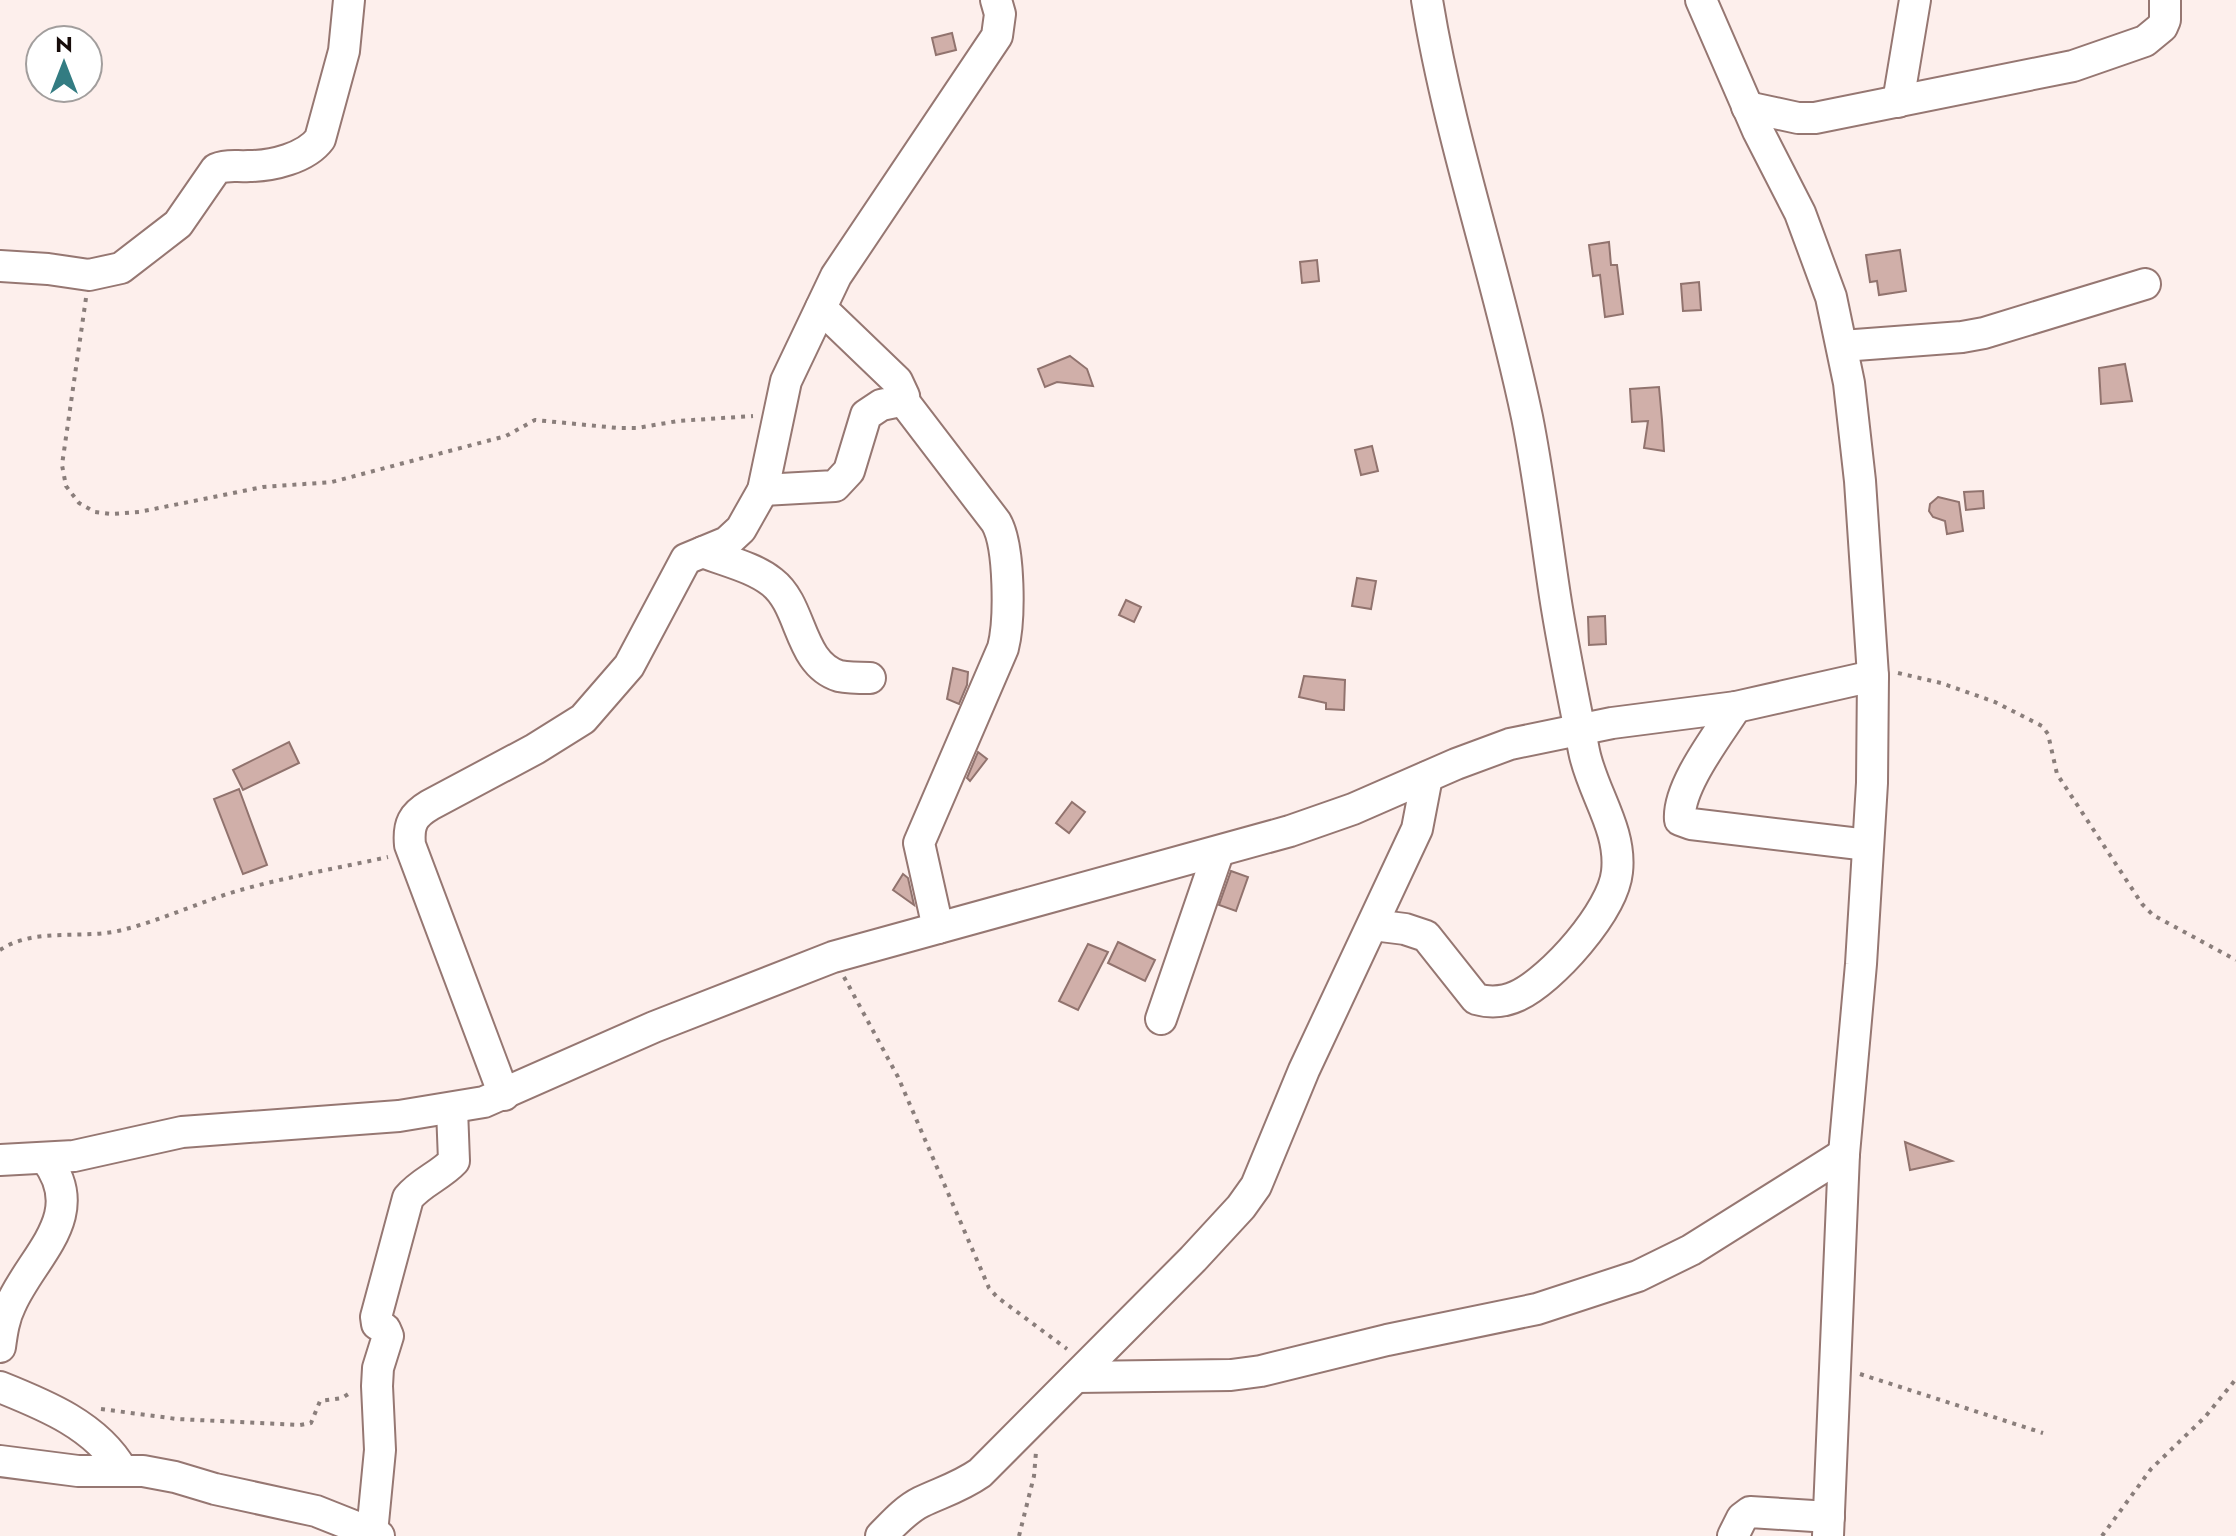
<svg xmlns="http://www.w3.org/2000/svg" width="2236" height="1536" viewBox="0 0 2236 1536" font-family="Jost,sans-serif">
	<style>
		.building { fill: #d0afa9; stroke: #91736e; stroke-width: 2 }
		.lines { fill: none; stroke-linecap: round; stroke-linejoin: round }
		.minor-casing { stroke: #967772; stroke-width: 34 }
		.path { stroke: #8a7e7b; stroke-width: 4; stroke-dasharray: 4 6; stroke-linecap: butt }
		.minor { stroke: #fff; stroke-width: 30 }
	</style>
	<rect width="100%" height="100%" fill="#fdefec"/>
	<g class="building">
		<polygon points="952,33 956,50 936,55 932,38"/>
		<polygon points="1609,242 1611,265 1617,265 1623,314 1605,317 1600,275 1593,276 1589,245"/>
		<polygon points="1900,250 1906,291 1879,295 1877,281 1870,282 1866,255"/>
		<polygon points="1317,260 1319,281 1302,283 1300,262"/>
		<polygon points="1699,282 1701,310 1683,311 1681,284"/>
		<polygon points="1070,356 1087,369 1093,386 1057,382 1045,387 1038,369"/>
		<polygon points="2125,364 2132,401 2101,404 2099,368"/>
		<polygon points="1659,387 1662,420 1664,451 1644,448 1648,421 1632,422 1630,389"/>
		<polygon points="1372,446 1378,471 1361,475 1355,450"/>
		<polygon points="1983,491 1984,508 1966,510 1964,492"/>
		<polygon points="1938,497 1959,502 1963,531 1947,534 1945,521 1933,517 1929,511 1930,504"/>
		<polygon points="1357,578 1376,581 1371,609 1352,606"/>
		<polygon points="1126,600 1141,607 1134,622 1119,615"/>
		<polygon points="1605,616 1606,644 1589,645 1588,617"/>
		<polygon points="953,668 968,672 967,685 959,704 947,699"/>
		<polygon points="1304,676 1345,680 1344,710 1326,709 1326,703 1299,697"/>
		<polygon points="289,742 299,763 243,790 233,770"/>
		<polygon points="978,752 987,759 970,781 967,778"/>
		<polygon points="239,789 267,865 243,874 214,799"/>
		<polygon points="1072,802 1085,812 1069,833 1056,823"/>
		<polygon points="1231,871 1248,877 1236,911 1219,905"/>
		<polygon points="903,874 908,878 914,905 893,890"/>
		<polygon points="1118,942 1155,960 1145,981 1108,963"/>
		<polygon points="1088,944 1108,952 1078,1010 1059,1001"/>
		<polygon points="1905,1142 1952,1161 1910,1170"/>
	</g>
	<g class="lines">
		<g class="minor-casing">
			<g id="minor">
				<polyline points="1701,0 1758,131 1800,213 1831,297 1849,383 1860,481 1873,676 1872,783 1861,964 1844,1154 1828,1536"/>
				<polyline points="1898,102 1915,0"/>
				<polyline points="1747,107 1798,118 1815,118 2073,66 2145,41 2162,27 2165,20 2165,0"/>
				<path d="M0,266L48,269L89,275L121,268L178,224L216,169C228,164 237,167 249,166C272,166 306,158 320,139L344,51L349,0"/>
				<polyline points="1842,346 1962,337 1984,333 2145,284"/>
				<path d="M902,399L996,522C1010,546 1010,621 1003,648L919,843L938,928"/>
				<polyline points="763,490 835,486 849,471 866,415 881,405 900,401 904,396 897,381 821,308"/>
				<path d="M703,552C725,561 753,567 772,582C803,606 798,663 839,676C849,678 860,678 870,678"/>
				<path d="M1736,707C1719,734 1677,787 1680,820L1691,824L1868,845"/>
				<path d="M1373,925L1405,929L1426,936L1476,999C1490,1003 1504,1002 1517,996C1552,980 1613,911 1617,872C1622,829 1592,792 1584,751C1574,700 1563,648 1555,596C1546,537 1539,477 1527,417C1498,277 1450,141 1427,0"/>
				<polyline points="1161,1019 1218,853"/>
				<path d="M504,1095L410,845C408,824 413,815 430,805L535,749L583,719L629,666L686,559L727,542L741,529L763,490L786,381L836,276L997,36L1000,14L996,0"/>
				<polyline points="0,1160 74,1156 182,1132 399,1116 484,1102 654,1027 833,957 1290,831 1353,809 1456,764 1510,744 1612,723 1736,707 1873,676"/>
				<path d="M0,1347C2,1332 4,1318 11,1304C33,1255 89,1215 46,1159"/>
				<polyline points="1076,1377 1231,1375 1261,1371 1387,1340 1537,1309 1638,1276 1691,1250 1844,1154"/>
				<path d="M0,1387C45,1405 97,1426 122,1470"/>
				<polyline points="0,1461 78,1471 143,1471 175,1477 215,1489 316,1511 379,1536"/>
				<path d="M372,1533L380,1450L377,1386L378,1368L388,1336L385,1329L377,1324L376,1317L408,1198C421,1182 440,1176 454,1161L452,1109"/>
				<path d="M881,1536C893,1524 905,1510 921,1502C942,1492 960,1487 980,1473L1193,1259L1241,1207L1256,1186L1304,1070L1417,829L1427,777"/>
				<polyline points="1733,1536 1742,1518 1750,1512 1829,1517"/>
			</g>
		</g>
		<g class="path">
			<polyline points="86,298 62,465 66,486 79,503 95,512 111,514 139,512 263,487 332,482 506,436 535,420 618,428 637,428 678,421 753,416"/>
			<polyline points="1898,673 1941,683 1995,702 2042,726 2048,734 2057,774 2142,904 2153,915 2236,960"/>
			<path d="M0,950C36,926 85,941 126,929C164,919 200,902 237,891C286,877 338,868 388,857"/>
			<polyline points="844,977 898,1077 989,1288 997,1297 1067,1349"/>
			<polyline points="1860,1374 2043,1433"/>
			<polyline points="101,1409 177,1419 300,1425 311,1423 320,1401 342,1398 353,1391"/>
			<polyline points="1019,1536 1034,1476 1036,1452"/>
			<polyline points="2102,1536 2151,1469 2205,1417 2236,1379"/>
		</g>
		<use href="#minor" class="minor"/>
	</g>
	<g transform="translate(64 64)"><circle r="38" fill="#ffffff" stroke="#a29e9d" stroke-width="2"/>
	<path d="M0-6L14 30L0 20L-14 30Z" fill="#337c82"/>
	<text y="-12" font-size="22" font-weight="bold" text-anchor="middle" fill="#170c0a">N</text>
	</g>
</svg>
